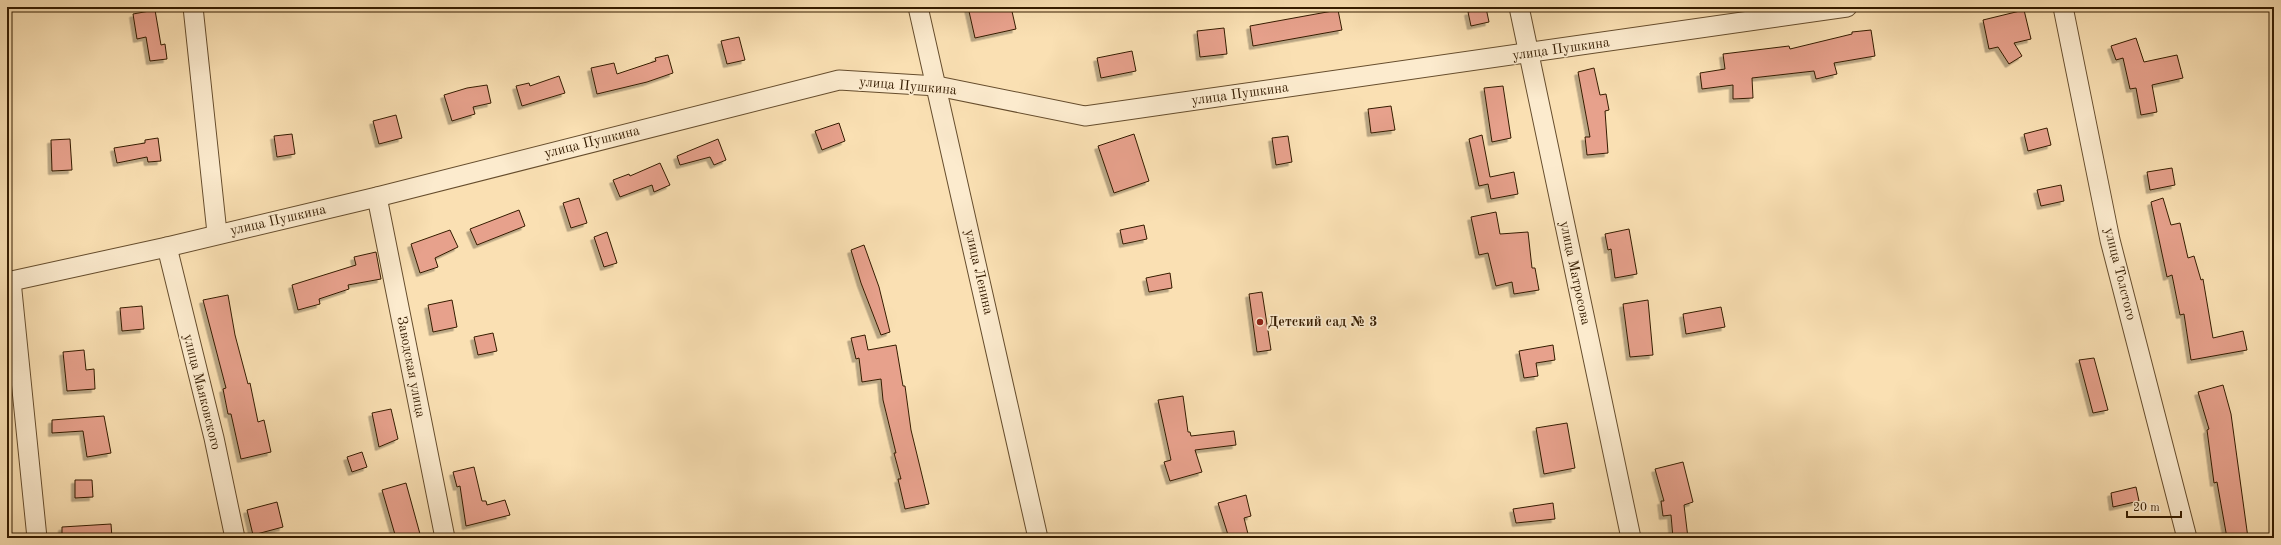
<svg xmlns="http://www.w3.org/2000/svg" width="2281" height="545" viewBox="0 0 2281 545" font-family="'Old Standard TT',serif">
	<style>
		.building { fill: #e7a18c; stroke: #351c00; filter: url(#shadow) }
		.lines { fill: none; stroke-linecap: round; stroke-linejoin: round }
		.minor-casing { stroke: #664d2d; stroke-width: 21 }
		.minor { stroke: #fcebce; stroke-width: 19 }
		.poi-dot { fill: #8f2418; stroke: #fcebce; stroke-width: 1.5 }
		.labels { text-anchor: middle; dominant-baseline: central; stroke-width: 3.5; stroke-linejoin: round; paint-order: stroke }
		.street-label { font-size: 14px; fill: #351c00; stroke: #fcebce }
		.poi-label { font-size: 14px; font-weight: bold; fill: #351c00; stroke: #fcebce; text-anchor: start }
	</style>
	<defs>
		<filter id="shadow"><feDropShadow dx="-3.5" dy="3.5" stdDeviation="0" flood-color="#0004"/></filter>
	</defs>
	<rect width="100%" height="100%" fill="#fae0b3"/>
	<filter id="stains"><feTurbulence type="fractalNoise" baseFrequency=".005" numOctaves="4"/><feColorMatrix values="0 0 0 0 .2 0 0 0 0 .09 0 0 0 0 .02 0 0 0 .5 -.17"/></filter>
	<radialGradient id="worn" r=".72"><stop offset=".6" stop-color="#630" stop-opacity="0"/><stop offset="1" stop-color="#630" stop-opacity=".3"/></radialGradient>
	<g class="building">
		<polygon points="968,7 1011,7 1016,29 975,38"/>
		<polygon points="1486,8 1489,22 1471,26 1468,12"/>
		<polygon points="155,10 161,45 165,44 167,59 150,61 146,37 137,39 133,14"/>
		<polygon points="1338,10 1342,30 1253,46 1250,26"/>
		<polygon points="2024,10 2031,39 2014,43 2022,56 2009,64 1998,47 1989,49 1983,20"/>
		<polygon points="1224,28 1227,54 1200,57 1197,31"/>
		<polygon points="1871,30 1875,56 1834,63 1837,74 1816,79 1814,71 1752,78 1753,98 1733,99 1733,85 1702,89 1700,73 1725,69 1723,54 1789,46 1790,49 1852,34 1852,32"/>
		<polygon points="739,37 745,60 727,64 721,41"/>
		<polygon points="2136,38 2144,62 2177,55 2183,78 2152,85 2157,112 2141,115 2136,88 2130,89 2123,58 2116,60 2111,46"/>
		<polygon points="1132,51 1136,71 1101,78 1097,58"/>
		<polygon points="668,55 673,73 647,82 597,94 591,68 614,63 617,74 656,61 655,58"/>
		<polygon points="1594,68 1600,95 1606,94 1609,110 1605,111 1608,153 1587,155 1585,137 1590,137 1578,72"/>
		<polygon points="559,76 565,93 522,106 516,86 529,83 530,86"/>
		<polygon points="487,85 491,103 473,107 475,114 452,121 444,95 467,88"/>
		<polygon points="1503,86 1511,138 1492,142 1484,88"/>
		<polygon points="1391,106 1395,130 1371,133 1368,109"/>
		<polygon points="396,115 402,138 379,144 373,121"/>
		<polygon points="839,123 845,141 822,150 815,131"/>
		<polygon points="2047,128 2051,145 2028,151 2024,134"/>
		<polygon points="292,134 295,154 277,157 274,136"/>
		<polygon points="1134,134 1149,181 1114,193 1098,146"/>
		<polygon points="1482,135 1490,177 1514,172 1518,194 1491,199 1488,184 1479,186 1469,139"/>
		<polygon points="1288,136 1292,162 1276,165 1272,138"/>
		<polygon points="158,138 161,161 148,162 147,157 117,163 114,148 145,143 145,140"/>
		<polygon points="70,139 72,170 52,171 51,140"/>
		<polygon points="718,139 726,160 714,165 710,157 680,165 677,156"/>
		<polygon points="660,163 670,185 654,192 652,185 620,197 613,180 629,174 630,176"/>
		<polygon points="2172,168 2175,185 2150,190 2147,172"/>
		<polygon points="2061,185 2064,201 2041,206 2037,190"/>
		<polygon points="579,198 587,223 571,228 563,203"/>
		<polygon points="2163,198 2171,225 2180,223 2188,258 2194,256 2201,280 2203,279 2213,338 2243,331 2247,350 2191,360 2184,314 2180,315 2172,275 2167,277 2151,202"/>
		<polygon points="519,210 525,226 477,245 470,229"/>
		<polygon points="1496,212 1500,234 1528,232 1532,268 1535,268 1539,290 1514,294 1512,282 1496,286 1488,253 1479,255 1471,217"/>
		<polygon points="1144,225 1147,239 1123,244 1120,230"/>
		<polygon points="1629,229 1637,274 1615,278 1611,249 1608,250 1605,234"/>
		<polygon points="450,230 458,247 435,258 438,267 420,273 411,244"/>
		<polygon points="607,232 617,263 604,267 594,237"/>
		<polygon points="864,245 879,287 890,332 881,335 861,283 851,250"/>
		<polygon points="376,252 381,279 348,285 349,289 319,299 320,304 298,310 292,285 356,265 354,257"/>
		<polygon points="1170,273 1172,288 1149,292 1146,278"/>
		<polygon points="1262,292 1271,350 1257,352 1249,294"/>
		<polygon points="228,295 235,335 248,384 250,383 258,422 264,420 271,452 241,459 231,414 228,414 223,389 226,388 203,300"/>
		<polygon points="452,300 457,327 433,332 428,305"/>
		<polygon points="1648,300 1653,355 1630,357 1623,304"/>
		<polygon points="142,306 144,329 122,331 120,308"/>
		<polygon points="1721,307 1725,327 1686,334 1683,314"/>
		<polygon points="493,333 497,351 478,355 474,337"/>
		<polygon points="865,335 868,350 896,345 903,386 905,386 911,430 929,504 905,509 898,479 901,479 894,453 896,453 883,400 881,379 862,382 859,358 856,359 851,338"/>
		<polygon points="1553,345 1555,360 1536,363 1538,376 1524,378 1519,351"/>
		<polygon points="84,350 86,370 94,369 95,389 67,391 63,352"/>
		<polygon points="2094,358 2108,410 2093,413 2079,360"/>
		<polygon points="2223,385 2231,414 2248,538 2227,538 2217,482 2214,483 2207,430 2209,429 2198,392"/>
		<polygon points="1183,396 1188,432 1190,432 1191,436 1234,431 1236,445 1195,450 1202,472 1170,481 1164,462 1171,460 1158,400"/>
		<polygon points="391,409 398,439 379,447 372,413"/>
		<polygon points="104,416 111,453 87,457 83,431 52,433 52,420"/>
		<polygon points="1567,423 1575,468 1544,474 1536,428"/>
		<polygon points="362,452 367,467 352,472 347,457"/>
		<polygon points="1683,462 1693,502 1684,505 1688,538 1673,538 1671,515 1663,516 1661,501 1664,501 1655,469"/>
		<polygon points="474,467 482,501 486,501 487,505 505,500 510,515 466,526 460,486 457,487 453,472"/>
		<polygon points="75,480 92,480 93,497 75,498"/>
		<polygon points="406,483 420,534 407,538 396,538 382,490"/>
		<polygon points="2136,487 2139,501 2113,507 2111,493"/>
		<polygon points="1246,495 1251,516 1244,518 1249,538 1229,538 1218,503"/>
		<polygon points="277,502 283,527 253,535 247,510"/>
		<polygon points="1553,503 1555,519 1516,523 1513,509"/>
		<polygon points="111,524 112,538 62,538 62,527"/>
	</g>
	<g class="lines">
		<g class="minor-casing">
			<g id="minor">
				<polyline points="193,7 217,233"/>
				<polyline points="918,7 1038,538"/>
				<polyline points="1519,7 1631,538"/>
				<polyline points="2063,7 2110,240 2187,538"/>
				<polyline points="377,197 445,538"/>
				<polyline points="167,247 214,438 235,538"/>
				<polyline points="11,281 37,538"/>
				<polyline points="7,282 167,247 377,197 839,80 937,86 1085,116 1847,7"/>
			</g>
		</g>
		<use href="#minor" class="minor"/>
	</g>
	<circle class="poi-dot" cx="1260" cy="322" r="4"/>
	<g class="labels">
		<g class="street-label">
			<text transform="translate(1561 49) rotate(-8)">улица Пушкина</text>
			<text transform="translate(908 86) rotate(5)">улица Пушкина</text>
			<text transform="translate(1240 94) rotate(-8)">улица Пушкина</text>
			<text transform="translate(592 142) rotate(-14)">улица Пушкина</text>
			<text transform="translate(278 220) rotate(-13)">улица Пушкина</text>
			<text transform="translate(979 272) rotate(77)">улица Ленина</text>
			<text transform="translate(1575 273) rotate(78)">улица Матросова</text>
			<text transform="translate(2120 274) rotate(76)">улица Толстого</text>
			<text transform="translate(411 367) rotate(79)">Заводская улица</text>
			<text transform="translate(202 392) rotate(76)">улица Маяковского</text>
		</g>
		<g class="poi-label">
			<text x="1268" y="322">Детский сад № 3</text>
		</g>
	</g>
	<rect width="2281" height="545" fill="none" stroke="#fae0b3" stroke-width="24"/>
	<rect x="8" y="8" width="2265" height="529" fill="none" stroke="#351c00" stroke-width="2"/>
	<rect x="12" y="12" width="2257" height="521" fill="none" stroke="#351c00"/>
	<path d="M2127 511v6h54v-6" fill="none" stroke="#351c00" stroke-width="2"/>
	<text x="2133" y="511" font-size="12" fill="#351c00" stroke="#fcebce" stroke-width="3" paint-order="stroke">20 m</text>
	<rect width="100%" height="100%" filter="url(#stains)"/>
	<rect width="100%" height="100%" fill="url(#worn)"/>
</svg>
